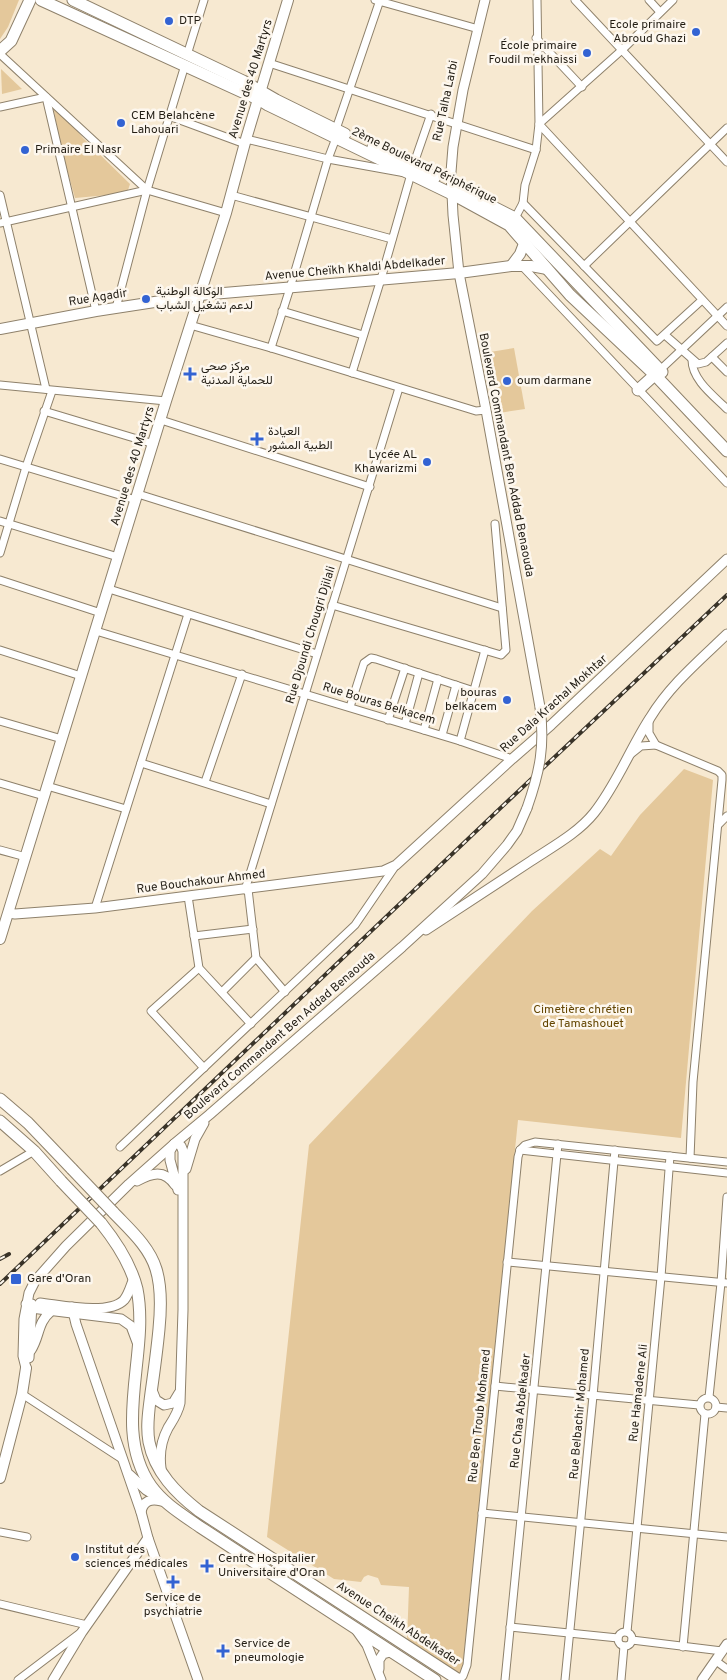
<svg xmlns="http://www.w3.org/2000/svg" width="727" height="1680" viewBox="0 0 727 1680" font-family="Overpass,Vazirmatn,sans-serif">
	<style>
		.green { fill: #e4c89b }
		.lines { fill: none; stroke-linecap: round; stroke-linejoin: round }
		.minor-casing { stroke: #8e816b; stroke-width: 9 }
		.tertiary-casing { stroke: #8e816b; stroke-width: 11 }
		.secondary-casing { stroke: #8e816b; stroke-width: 12 }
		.primary-casing { stroke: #8e816b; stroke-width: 13 }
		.minor { stroke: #fff; stroke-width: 7 }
		.tertiary { stroke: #fff; stroke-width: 9 }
		.secondary { stroke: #fff; stroke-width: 10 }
		.primary { stroke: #fff; stroke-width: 11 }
		.rail-casing { stroke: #393328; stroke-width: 4 }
		.rail { stroke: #fdf7ee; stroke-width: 2; stroke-dasharray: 5.5; stroke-linecap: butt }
		.tertiary-bridge-casing { stroke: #8e816b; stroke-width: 11; stroke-linecap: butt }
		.primary-bridge-casing { stroke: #8e816b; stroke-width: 13; stroke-linecap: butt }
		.tertiary-bridge { stroke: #fff; stroke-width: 9 }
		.primary-bridge { stroke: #fff; stroke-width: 11 }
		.poi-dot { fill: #3363d3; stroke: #fdf7ee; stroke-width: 2 }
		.labels { text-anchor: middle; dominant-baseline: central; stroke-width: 5; stroke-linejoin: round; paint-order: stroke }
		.poi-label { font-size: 12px; fill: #231e15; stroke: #fdf7ee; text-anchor: start }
		.street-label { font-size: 12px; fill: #231e15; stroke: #fdf7ee }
		.park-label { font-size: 12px; fill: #644602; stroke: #fdf7ee }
	</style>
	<rect width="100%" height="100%" fill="#f7e9d1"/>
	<g class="green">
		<polygon points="0,0 19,0 8,27 0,39"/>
		<polygon points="1,69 22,89 2,94"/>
		<polygon points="53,107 69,121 83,138 130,184 128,190 108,195 75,198 63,155"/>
		<polygon points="514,348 525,409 499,413 490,352"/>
		<polygon points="684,769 713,780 681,1138 518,1120 462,1673 458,1673 407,1641 409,1587 381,1585 378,1578 368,1575 364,1577 361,1582 334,1579 267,1537 309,1145 532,911 600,849 611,856 640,815"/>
	</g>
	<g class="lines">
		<g class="minor-casing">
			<g id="minor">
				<polyline points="375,0 475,28"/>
				<polyline points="575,0 727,162"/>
				<polyline points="649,0 660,12"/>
				<polyline points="673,0 623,49 539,124 727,326"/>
				<polyline points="536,38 582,87"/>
				<polyline points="0,54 147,190 226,213"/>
				<polyline points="187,55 204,0"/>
				<polyline points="269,63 536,150"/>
				<polyline points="0,107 46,97 96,311"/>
				<polyline points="169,116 245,144"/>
				<polyline points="336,129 380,0"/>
				<polyline points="246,139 328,159 411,174 381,279 352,373"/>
				<polyline points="413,166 431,114"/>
				<polyline points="0,195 46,389"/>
				<polyline points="231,195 392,239"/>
				<polyline points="523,203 657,341 702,300"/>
				<polyline points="515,218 523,203 525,185 536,150 539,124 537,0"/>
				<polyline points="0,223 147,190"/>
				<polyline points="522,266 727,483"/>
				<polyline points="584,266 727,128"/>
				<polyline points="116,308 147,190 185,65"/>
				<polyline points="282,311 363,335"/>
				<polyline points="190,325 271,348 476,411 486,410"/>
				<polyline points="665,335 698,364 706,362 727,343"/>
				<polyline points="271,348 290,288 328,159 336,138"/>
				<polyline points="712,357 727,372"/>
				<path d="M692,360C692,380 714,396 727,409"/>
				<polyline points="660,370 727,307"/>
				<polyline points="0,385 166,401"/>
				<polyline points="44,411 154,444"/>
				<polyline points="161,420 370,487"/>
				<polyline points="0,459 136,500"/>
				<polyline points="138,494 502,608"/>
				<polyline points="0,521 118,557"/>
				<polyline points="0,553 26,467 52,391"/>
				<polyline points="0,580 101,613"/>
				<polyline points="109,589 317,654"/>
				<polyline points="332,605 501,655 506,650 495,524"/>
				<polyline points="96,631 460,741 512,759"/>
				<polyline points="0,650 81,676"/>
				<polyline points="350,707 364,663 371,658 376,659 474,691"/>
				<polyline points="388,720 405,668"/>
				<polyline points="0,721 62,739"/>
				<polyline points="405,724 419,673"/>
				<polyline points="424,730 438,679"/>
				<polyline points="442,735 456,685"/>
				<polyline points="460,741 485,650"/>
				<polyline points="656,745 718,771 722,775 722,780 693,1082 690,1158"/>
				<polyline points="631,754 641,746 656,745 649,733 649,720"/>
				<polyline points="141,763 271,804"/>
				<polyline points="205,782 242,674"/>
				<polyline points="0,783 44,796"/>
				<polyline points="47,786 126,809"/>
				<polyline points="718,825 727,816"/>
				<polyline points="0,850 26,857"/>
				<polyline points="248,889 256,958 285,992"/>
				<polyline points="245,890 399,388"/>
				<polyline points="188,896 199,968 251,1024"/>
				<polyline points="95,908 188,614"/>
				<polyline points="194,936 253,929"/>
				<polyline points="199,968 151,1011 204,1068"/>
				<polyline points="222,992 256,958"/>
				<polyline points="120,1147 355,925 396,865"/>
				<polyline points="520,1150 525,1145 535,1142 727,1162"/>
				<polyline points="520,1150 727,1173"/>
				<polyline points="0,1171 34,1151"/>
				<polyline points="507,1262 727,1283"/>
				<polyline points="495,1386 699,1405"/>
				<polyline points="22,1394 122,1459"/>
				<polyline points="709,1397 721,1283 727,1197"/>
				<circle cx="708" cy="1406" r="8"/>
				<polyline points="716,1407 727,1408"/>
				<polyline points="482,1513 727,1537"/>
				<polyline points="0,1532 27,1537"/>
				<polyline points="0,1604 87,1625"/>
				<polyline points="510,1627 618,1638"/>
				<circle cx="625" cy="1639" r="7"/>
				<polyline points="627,1632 661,1277 670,1156"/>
				<polyline points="632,1640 722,1651"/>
				<polyline points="683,1647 705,1414"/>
				<polyline points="716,1661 727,1669"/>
				<polyline points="457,1679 463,1676 467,1665 518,1157 520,1150"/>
				<polyline points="18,1680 80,1633"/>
				<polyline points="505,1680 558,1144"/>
				<polyline points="565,1680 593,1396 615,1150"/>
				<polyline points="621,1680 624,1646"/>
			</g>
		</g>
		<g class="tertiary-casing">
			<g id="tertiary">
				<polyline points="485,0 463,90 453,147 451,172 453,215 459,273 486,410 540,707"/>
				<polyline points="9,913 15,914 95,908 383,871 396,865 512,759 551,725 727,559"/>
				<path d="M426,930C461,907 496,884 531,861C552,847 578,833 594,813C617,784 630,749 650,718C670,685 699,661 727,634"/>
				<polyline points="186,1169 195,1139 204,1123"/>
				<path d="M137,1181C152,1173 164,1169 175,1185"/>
				<path d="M40,1303C60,1305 109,1316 124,1300C129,1294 131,1285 134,1278"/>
				<polyline points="26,1304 31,1308 121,1319 131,1326 137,1342"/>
				<polyline points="72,1307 76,1324 141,1512 148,1538 198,1680"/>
				<path d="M31,1350C40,1336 37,1323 51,1311"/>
				<polyline points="29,1358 32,1304"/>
				<polyline points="26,1368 23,1356 24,1319 29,1293 35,1281 66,1246 129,1184 174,1144 209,1115 402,947 482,874 507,845 517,831 527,808"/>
				<polyline points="152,1390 156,1400 164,1405 173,1403 179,1393"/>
				<path d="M161,1468C159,1453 161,1441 168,1428C173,1420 178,1413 180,1403L183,1310V1151L181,1146L178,1144H174L170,1151V1160L178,1190"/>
				<polyline points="130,1475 146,1490 159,1498"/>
				<path d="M141,1512C143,1501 151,1498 161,1501"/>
				<polyline points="357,1631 367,1645 381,1680"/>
				<polyline points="379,1669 379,1660 383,1654 390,1652 395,1654"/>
				<polyline points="53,1680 82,1632 148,1538"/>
				<polyline points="702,1680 727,1644"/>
			</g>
		</g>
		<g class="secondary-casing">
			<g id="secondary">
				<polyline points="511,266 520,254 525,241"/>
				<polyline points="0,329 96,311 200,295 459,273 511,266 531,266 547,269"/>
				<polyline points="0,939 166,401 226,213 246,139 288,0"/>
				<polyline points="0,1478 22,1394 26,1368"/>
			</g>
		</g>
		<g class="primary-casing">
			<g id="primary">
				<polyline points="41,0 260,100 268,105 456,196 509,225 570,295 655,375 727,451"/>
				<polyline points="73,0 243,81 276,100 345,134"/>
				<polyline points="0,51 11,41 30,0"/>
				<polyline points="373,147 435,177"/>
				<polyline points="456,188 515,218 662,372"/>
				<polyline points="638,390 659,371"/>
				<polyline points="0,1099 28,1123 72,1169"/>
				<polyline points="0,1121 34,1151 61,1181"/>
				<path d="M113,1212C129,1229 149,1246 156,1269C162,1288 161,1309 159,1329C157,1350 154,1372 151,1393C149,1409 146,1426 149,1442C155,1472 176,1493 199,1511L459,1680"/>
				<path d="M101,1223C117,1243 131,1264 137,1289C150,1353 111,1429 151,1486C164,1504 183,1515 200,1527L435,1680"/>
			</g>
		</g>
		<use href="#minor" class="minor"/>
		<use href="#tertiary" class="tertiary"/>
		<use href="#secondary" class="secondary"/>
		<use href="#primary" class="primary"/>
		<g class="rail-casing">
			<g id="rail">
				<polyline points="0,1259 9,1254"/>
				<polyline points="0,1284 509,800 727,595"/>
			</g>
		</g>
		<use href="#rail" class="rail"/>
		<g class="tertiary-bridge-casing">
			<path id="tertiary-bridge" d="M527,808C540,771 545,746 540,707"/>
		</g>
		<g class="primary-bridge-casing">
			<g id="primary-bridge">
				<polyline points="72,1169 113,1212"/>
				<polyline points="61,1181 101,1223"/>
			</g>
		</g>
		<use href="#tertiary-bridge" class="tertiary-bridge"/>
		<use href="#primary-bridge" class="primary-bridge"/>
	</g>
	<g class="poi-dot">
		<circle cx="169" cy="21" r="5"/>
		<circle cx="696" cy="32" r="5"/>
		<circle cx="587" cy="53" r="5"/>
		<circle cx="121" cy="123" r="5"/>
		<circle cx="25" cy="150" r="5"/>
		<circle cx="146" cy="299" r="5"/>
		<path d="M187.5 366.5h5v5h5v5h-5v5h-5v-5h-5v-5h5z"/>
		<circle cx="507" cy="381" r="5"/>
		<path d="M254.5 431.5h5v5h5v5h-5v5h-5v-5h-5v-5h5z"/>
		<circle cx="427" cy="462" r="5"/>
		<circle cx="507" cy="700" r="5"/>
		<rect x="10" y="1273" width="12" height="12" rx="2.5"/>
		<circle cx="75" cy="1557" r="5"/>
		<path d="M204.5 1558.5h5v5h5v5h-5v5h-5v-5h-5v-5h5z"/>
		<path d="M170.5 1574.5h5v5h5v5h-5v5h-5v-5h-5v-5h5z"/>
		<path d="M220.5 1643.5h5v5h5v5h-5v5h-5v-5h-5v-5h5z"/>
	</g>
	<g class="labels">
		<g class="poi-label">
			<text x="179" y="21">DTP</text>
			<text x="686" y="25" text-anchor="end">Ecole primaire<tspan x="686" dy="14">Abroud Ghazi</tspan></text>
			<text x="577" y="46" text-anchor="end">École primaire<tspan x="577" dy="14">Foudil mekhaissi</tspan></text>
			<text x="131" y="116">CEM Belahcène<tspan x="131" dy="14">Lahouari</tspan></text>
			<text x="35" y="150">Primaire El Nasr</text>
			<text x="156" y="292">الوكالة الوطنية<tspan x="156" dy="14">لدعم تشغيل الشباب</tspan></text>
			<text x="201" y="367">مركز صحي<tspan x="201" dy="14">للحماية المدنية</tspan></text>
			<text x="517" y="381">oum darmane</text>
			<text x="268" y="432">العيادة<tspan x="268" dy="14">الطبية المشور</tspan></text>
			<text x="417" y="455" text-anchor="end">Lycée AL<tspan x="417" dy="14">Khawarizmi</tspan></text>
			<text x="497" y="693" text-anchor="end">bouras<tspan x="497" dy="14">belkacem</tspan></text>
			<text x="27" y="1279">Gare d'Oran</text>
			<text x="85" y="1550">Institut des<tspan x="85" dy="14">sciences médicales</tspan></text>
			<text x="218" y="1559">Centre Hospitalier<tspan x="218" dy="14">Universitaire d'Oran</tspan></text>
			<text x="173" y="1598" text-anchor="middle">Service de<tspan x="173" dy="14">psychiatrie</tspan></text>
			<text x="234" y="1644">Service de<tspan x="234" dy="14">pneumologie</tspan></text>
		</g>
		<g class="street-label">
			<text transform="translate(251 79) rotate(-73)">Avenue des 40 Martyrs</text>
			<text transform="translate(446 101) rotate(-78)">Rue Talha Larbi</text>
			<text transform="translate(424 166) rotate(26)">2ème Boulevard Périphérique</text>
			<text transform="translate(355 269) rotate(-5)">Avenue Cheïkh Khaldi Abdelkader</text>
			<text transform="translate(98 298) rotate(-9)">Rue Agadir</text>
			<text transform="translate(506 455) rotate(79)">Boulevard Commandant Ben Addad Benaouda</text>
			<text transform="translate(133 466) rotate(-73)">Avenue des 40 Martyrs</text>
			<text transform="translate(311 635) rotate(-73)">Rue Djoundi Chougri Djilali</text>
			<text transform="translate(379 704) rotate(17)">Rue Bouras Belkacem</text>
			<text transform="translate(554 704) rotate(-42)">Rue Dala Krachal Mokhtar</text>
			<text transform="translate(201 882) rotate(-7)">Rue Bouchakour Ahmed</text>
			<text transform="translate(280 1036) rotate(-41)">Boulevard Commandant Ben Addad Benaouda</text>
			<text transform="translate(639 1393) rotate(-84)">Rue Hamadene Ali</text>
			<text transform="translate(521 1411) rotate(-84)">Rue Chaa Abdelkader</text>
			<text transform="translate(580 1414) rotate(-85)">Rue Belbachir Mohamed</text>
			<text transform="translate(480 1416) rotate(-84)">Rue Ben Troub Mohamed</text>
			<text transform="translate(398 1624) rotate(33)">Avenue Cheikh Abdelkader</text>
		</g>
		<g class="park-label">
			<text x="583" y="1010">Cimetière chrétien<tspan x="583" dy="14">de Tamashouet</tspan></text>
		</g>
	</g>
</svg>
